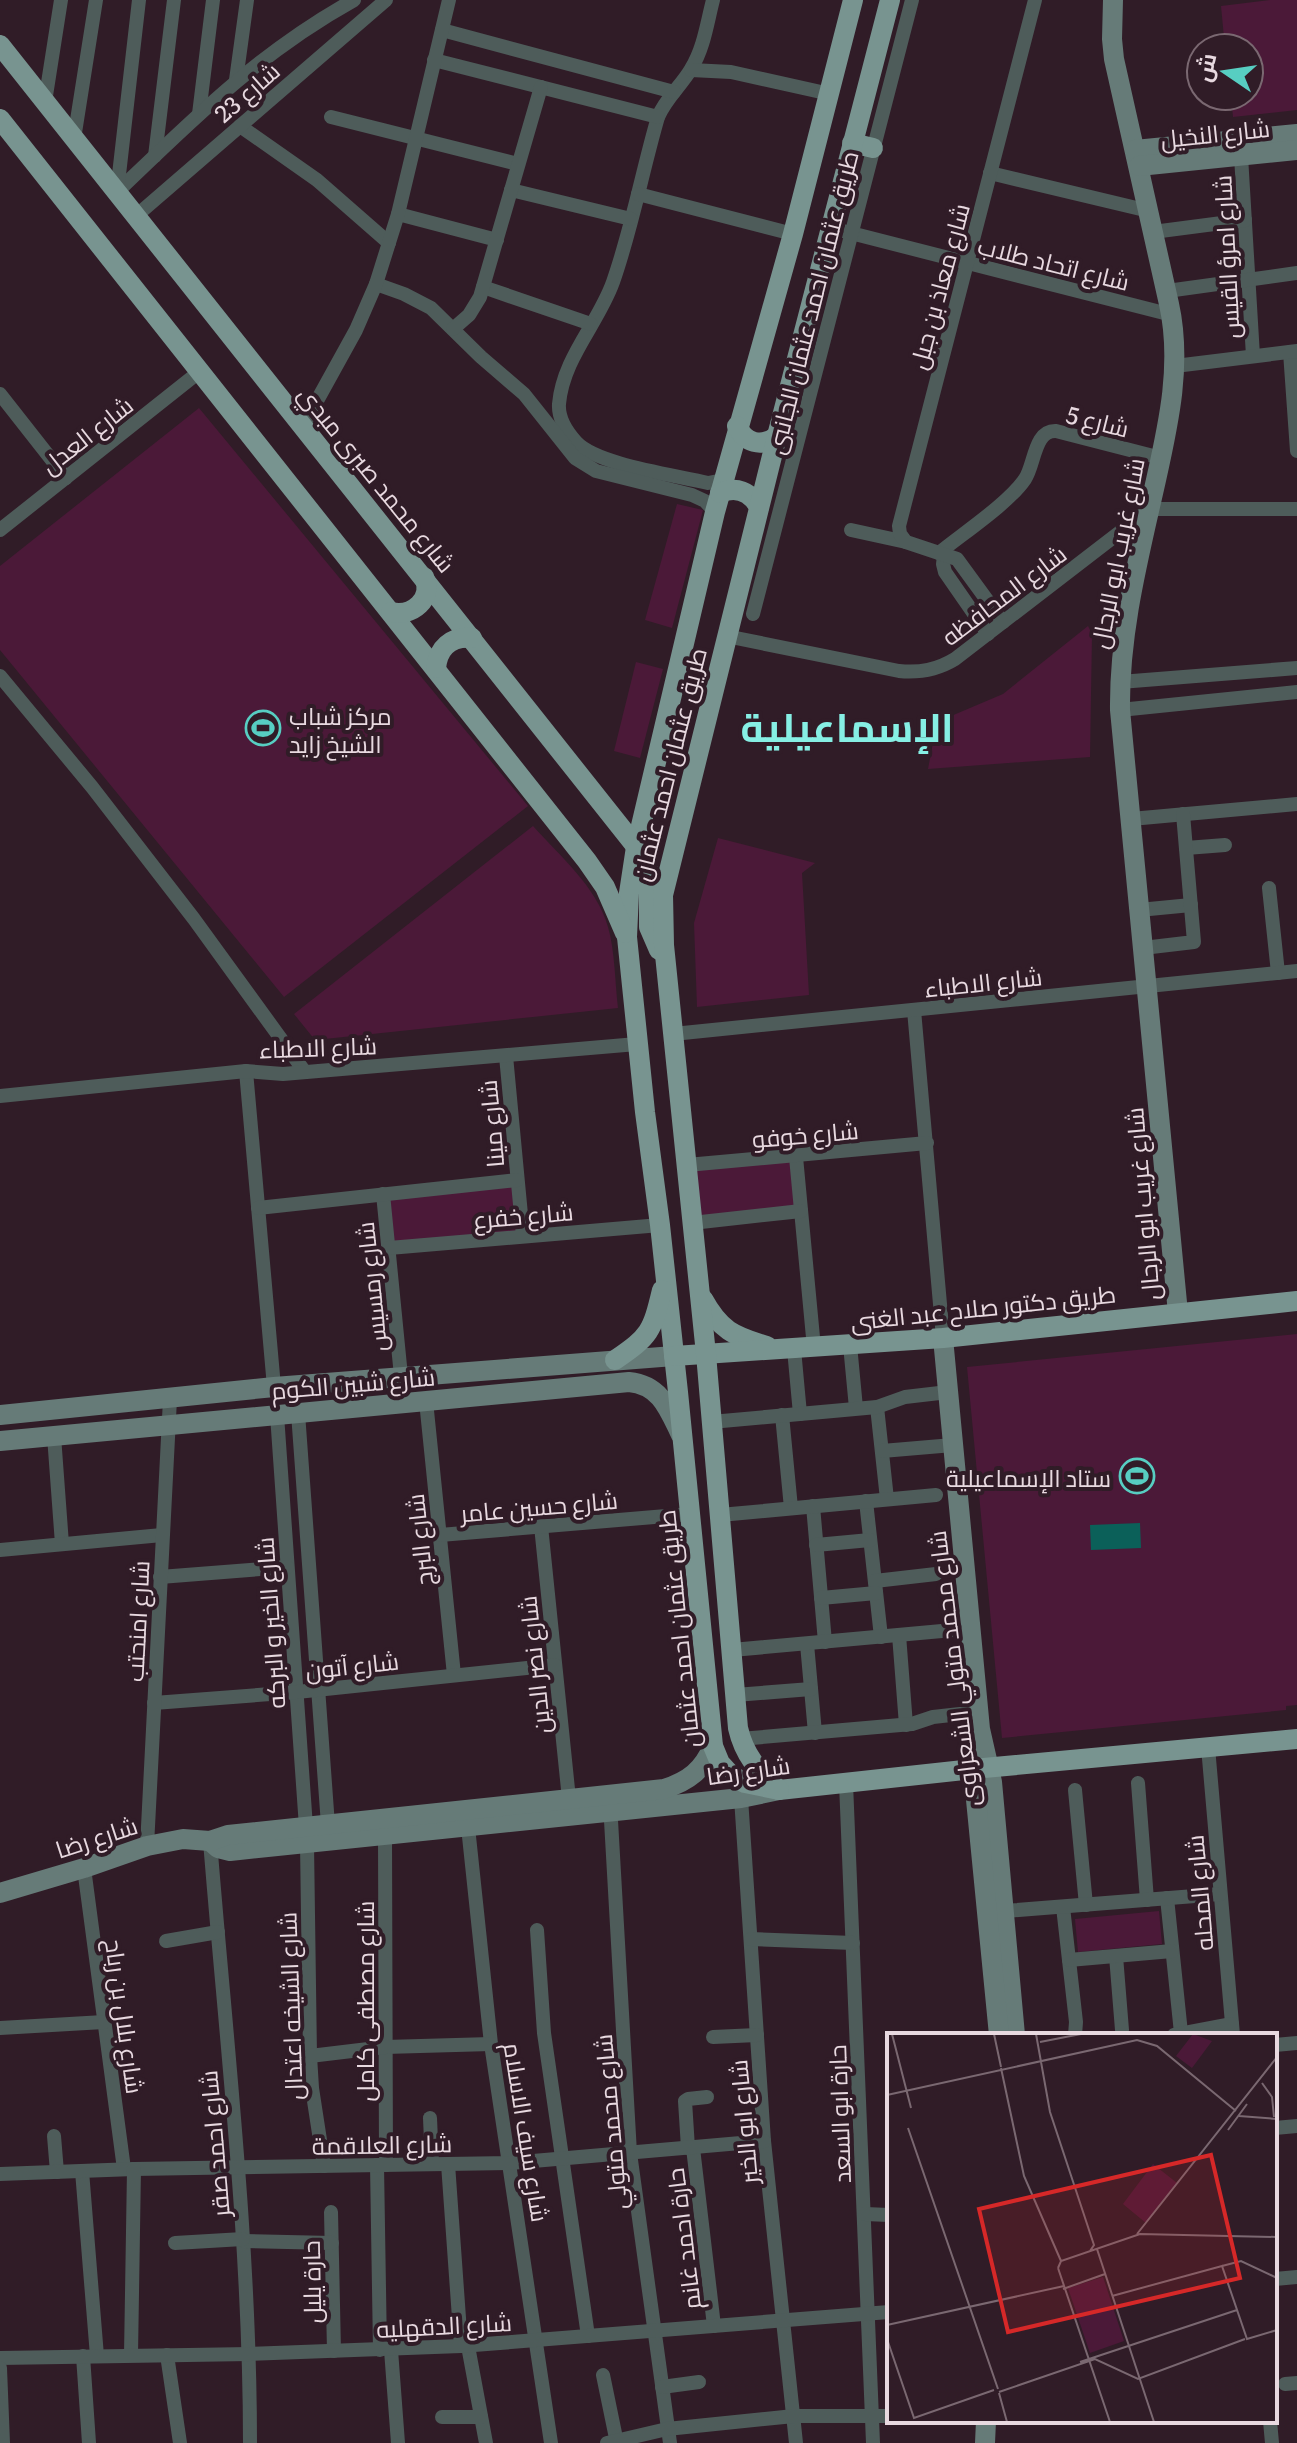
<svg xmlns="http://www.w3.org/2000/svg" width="1297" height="2443" viewBox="0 0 1297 2443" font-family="Literata,Cairo,serif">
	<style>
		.green { fill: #4b1938 }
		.water { fill: #0b6059 }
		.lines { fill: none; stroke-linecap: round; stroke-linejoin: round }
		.street { stroke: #4e5c5a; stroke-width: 14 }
		.secondary { stroke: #667b78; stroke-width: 20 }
		.primary { stroke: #789490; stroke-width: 20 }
		.labels { text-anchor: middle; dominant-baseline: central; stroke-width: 8; stroke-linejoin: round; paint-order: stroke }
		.street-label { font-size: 24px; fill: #e8d9e0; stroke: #301c27 }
		.poi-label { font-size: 24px; fill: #e8d9e0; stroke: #301c27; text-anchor: start }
		.town-label { font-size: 40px; font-weight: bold; fill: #86efe4; stroke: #301c27 }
		.inset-road { fill: none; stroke: #7a6871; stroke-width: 2 }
		.view { fill: #d62828; fill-opacity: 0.15; stroke: #d62828; stroke-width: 4 }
		.inset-edge { fill: none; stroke: #e8d9e0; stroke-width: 4 }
	</style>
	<rect width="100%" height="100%" fill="#301c27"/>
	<g class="green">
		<polygon points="1270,0 1297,0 1297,110 1233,117 1231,96 1249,96 1249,48 1225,48 1221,6"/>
		<polygon points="199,408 528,806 284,997 0,650 0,566"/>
		<polygon points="677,504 703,510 672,628 645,620"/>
		<polygon points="1088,626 1092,634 1090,757 928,769 937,722 1003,694"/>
		<polygon points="636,662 663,669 640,758 614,751"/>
		<path d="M533,826C559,855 597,887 608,927C615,951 615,983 618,1008L315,1040L294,1014Z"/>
		<polygon points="718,838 815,863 802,873 809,995 697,1007 694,923"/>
		<polygon points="795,1158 800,1209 700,1220 694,1167"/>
		<polygon points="515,1182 521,1233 391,1245 386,1196"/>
		<polygon points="1297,1334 1297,1705 1286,1706 1286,1710 1002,1738 967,1367"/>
		<polygon points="1159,1911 1162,1944 1078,1952 1075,1919"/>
	</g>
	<polygon class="water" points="1140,1523 1141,1548 1091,1550 1090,1525"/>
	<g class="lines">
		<g class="street">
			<path d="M713,0C707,23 704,48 691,69C681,86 666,98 658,117C642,172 632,228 613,282C598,324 563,358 559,404C558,419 566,431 576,442C597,465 676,475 708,483L723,480"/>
			<polyline points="442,30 674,92"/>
			<polyline points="434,60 658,117"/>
			<polyline points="691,70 731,72 830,94"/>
			<polyline points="236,80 247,0"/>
			<polyline points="45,102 61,0"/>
			<polyline points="199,114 213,0"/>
			<polyline points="331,117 518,164"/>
			<polyline points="240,126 317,180 389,243"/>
			<polyline points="74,139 96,0"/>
			<polyline points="155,156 174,0"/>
			<polyline points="1241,156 1253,356"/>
			<polyline points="990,173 1149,211"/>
			<polyline points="511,190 631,219"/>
			<path d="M117,192C194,118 260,52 354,0"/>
			<polyline points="117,192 139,0"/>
			<polyline points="638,194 793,234"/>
			<polyline points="398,214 497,240"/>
			<polyline points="136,216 386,0"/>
			<polyline points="843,231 1172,315"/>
			<polyline points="1153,232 1245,220"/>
			<polyline points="376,284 404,294 431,308 481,357 524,394 575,458 596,471 692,495 705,501 715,512"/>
			<polyline points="483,287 591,324"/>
			<polyline points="1167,291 1297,273"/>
			<polyline points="453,329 469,315 480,297 541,87"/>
			<polyline points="1290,352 1297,451"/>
			<polyline points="1175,366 1297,351"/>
			<polyline points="0,394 66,478"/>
			<polyline points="303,426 356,330 376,284 398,214 449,0"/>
			<polyline points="0,530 199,372"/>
			<polyline points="851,530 906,542"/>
			<path d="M939,553C962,534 1009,503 1025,479C1035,464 1034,430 1056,431L1161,458"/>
			<polyline points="944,556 943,564 945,572 988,634"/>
			<polyline points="753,614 912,0"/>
			<polyline points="1003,622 957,559 906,542 900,534 899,526 1035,0"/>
			<path d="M726,636L899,671C920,673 937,670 955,659L1150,509H1297"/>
			<polyline points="0,676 92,787 194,919 305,1072"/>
			<polyline points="1120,682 1297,668"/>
			<polyline points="1120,710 1297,692"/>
			<polyline points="1131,819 1297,804"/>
			<polyline points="1186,848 1225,845"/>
			<polyline points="1269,888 1278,973"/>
			<polyline points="1139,910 1191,905"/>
			<polyline points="1143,948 1194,942 1183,814"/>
			<polyline points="914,1010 943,1338"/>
			<polyline points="673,1034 1297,971"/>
			<polyline points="506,1056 523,1236"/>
			<polyline points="246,1071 274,1387"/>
			<polyline points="0,1096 246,1071 283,1074 637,1044"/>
			<polyline points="796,1157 814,1348"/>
			<polyline points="687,1165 927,1143"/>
			<polyline points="383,1194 401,1376"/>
			<polyline points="258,1208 517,1180"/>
			<polyline points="692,1223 801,1211"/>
			<polyline points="389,1248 660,1225"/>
			<polyline points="850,1345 856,1408"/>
			<polyline points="794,1349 800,1414"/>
			<polyline points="426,1401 454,1675"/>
			<polyline points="877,1407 887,1499"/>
			<polyline points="298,1413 328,1825"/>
			<polyline points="277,1415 306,1827"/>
			<polyline points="782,1415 791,1508"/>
			<polyline points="711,1422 877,1407 905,1397 948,1392"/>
			<polyline points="54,1436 62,1544"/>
			<polyline points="882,1451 953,1445"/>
			<polyline points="866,1501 881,1637"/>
			<polyline points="813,1506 825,1642"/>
			<polyline points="720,1515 936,1495"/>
			<polyline points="541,1526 569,1799"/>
			<polyline points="440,1535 690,1514"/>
			<polyline points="816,1545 870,1540"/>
			<polyline points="0,1550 162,1535"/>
			<polyline points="160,1577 287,1567"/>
			<polyline points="875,1581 936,1574"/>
			<polyline points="821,1598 876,1593"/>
			<polyline points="899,1635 906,1725"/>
			<polyline points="807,1644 815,1733"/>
			<polyline points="732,1650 953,1630"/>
			<polyline points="735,1695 811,1689"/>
			<polyline points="154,1703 297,1692 555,1665"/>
			<polyline points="740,1739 912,1724 933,1717 978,1712"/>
			<polyline points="1208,1747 1233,2035"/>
			<polyline points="846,1783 873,2443"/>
			<polyline points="1138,1783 1147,1900"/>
			<polyline points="1075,1790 1086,1905"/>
			<polyline points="741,1798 764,2141 796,2443"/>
			<polyline points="610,1803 630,2153 670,2443"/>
			<polyline points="468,1827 491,2044 551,2443"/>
			<polyline points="385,1836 386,2165"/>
			<path d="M210,1841C226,2041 250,2242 250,2443"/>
			<polyline points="307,1844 310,2056 312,2088 324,2166"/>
			<polyline points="147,1846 170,1399"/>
			<polyline points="84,1868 124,2169"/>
			<polyline points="1167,1898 1181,2033"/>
			<polyline points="1063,1907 1076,2022 1075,2035"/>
			<polyline points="1005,1911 1220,1894"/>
			<polyline points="537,1930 544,2033 588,2336"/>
			<polyline points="751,1939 853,1943"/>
			<polyline points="166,1941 218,1932"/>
			<polyline points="1116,1956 1122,2030"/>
			<polyline points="1069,1960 1172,1951"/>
			<polyline points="0,2028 104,2022"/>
			<polyline points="1174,2035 1232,2024"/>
			<polyline points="713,2037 757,2035"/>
			<polyline points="1275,2045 1297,2043"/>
			<polyline points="310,2056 385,2047 491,2044"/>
			<polyline points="430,2118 432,2164"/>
			<polyline points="1275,2128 1297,2126"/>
			<polyline points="54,2136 57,2172"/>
			<polyline points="688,2148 685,2101 688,2099 707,2097"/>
			<polyline points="693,2148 714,2326"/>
			<polyline points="448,2164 461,2346"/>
			<polyline points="377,2165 380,2350"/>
			<polyline points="82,2171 97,2356"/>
			<polyline points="0,2174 134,2169 510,2163 764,2141"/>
			<polyline points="331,2212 334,2351"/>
			<polyline points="865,2214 889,2215"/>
			<polyline points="243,2241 332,2243"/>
			<polyline points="175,2243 243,2239"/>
			<polyline points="1275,2279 1297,2277"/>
			<polyline points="468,2346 486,2443"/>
			<polyline points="391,2350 398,2443"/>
			<polyline points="131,2355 134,2169"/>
			<polyline points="167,2355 180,2443"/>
			<polyline points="83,2356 89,2443"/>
			<polyline points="0,2358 250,2354 461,2346 889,2312"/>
			<polyline points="0,2368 3,2443"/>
			<polyline points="603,2375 617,2443"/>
			<polyline points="1285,2384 1297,2383"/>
			<polyline points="662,2387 699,2382"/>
			<polyline points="442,2417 481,2417"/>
			<polyline points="1270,2421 1272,2443"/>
			<polyline points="607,2443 667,2429 794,2416 889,2416"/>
		</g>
		<g class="secondary">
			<path d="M1113,0L1112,39L1114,59L1169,304C1182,363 1169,422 1156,480C1139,556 1119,631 1120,710L1178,1313"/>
			<polyline points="1135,150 1297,134"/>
			<polyline points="1139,166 1297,150"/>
			<polyline points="943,1338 980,1729 992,1782 1015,2035"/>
			<polyline points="0,1415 274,1387 674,1356"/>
			<path d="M0,1441L629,1382C661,1385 669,1410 681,1435"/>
			<polyline points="973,1769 999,2035"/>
			<polyline points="210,1841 218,1848 230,1851 741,1798 779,1790"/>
			<path d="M0,1893L84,1868L147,1846L183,1839L210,1841L228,1835L664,1789C689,1781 703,1770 713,1746"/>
			<polyline points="985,2443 986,2421"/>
		</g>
		<g class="primary">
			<polyline points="853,0 793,234 715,512 636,847 629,893 627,937 645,1112 660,1225 678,1392 713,1746 720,1763 731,1775 745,1783 779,1790 973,1769 1297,1739"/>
			<polyline points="0,45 642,854 649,873 649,927 659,950"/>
			<polyline points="0,119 587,861 605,887 625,933"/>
			<polyline points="852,143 873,148"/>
			<path d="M737,426C745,443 761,448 777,436"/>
			<path d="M720,493C736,486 750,491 759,507"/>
			<path d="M391,612C412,617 434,599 424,577"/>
			<path d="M436,668C438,648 451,636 472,638"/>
			<path d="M703,1299C720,1330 733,1336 767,1346"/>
			<polyline points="674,1356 943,1338 1297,1301"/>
			<path d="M615,1360C650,1336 652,1332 662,1290"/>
			<path d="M779,1790C759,1772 744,1755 738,1728L706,1354L664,945L663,895L777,436L890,0"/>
		</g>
	</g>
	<defs>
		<g id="stadium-ring" transform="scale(1.8)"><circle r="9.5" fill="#301c27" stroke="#57cec2" stroke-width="1.5"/><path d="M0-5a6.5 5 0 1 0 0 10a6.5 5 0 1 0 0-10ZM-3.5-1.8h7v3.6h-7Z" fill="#57cec2"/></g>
	</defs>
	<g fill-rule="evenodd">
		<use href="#stadium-ring" x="263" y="728"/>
		<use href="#stadium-ring" x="1137" y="1476"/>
	</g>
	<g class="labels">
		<g class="street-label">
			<text transform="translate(246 91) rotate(-41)">شارع 23</text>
			<text transform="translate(1215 132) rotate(-6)">شارع النخيل</text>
			<text transform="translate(1225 257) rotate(-93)">شارع امرؤ القيس</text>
			<text transform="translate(1054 262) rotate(14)">شارع اتحاد طلاب</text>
			<text transform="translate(938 286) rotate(-75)">شارع معاذ بن جبل</text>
			<text transform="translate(811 302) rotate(-76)">طريق عثمان احمد عثمان الجانبى</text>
			<text transform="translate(1098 420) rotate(14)">شارع 5</text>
			<text transform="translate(86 434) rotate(-38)">شارع العدل</text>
			<text transform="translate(378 478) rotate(51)">شارع محمد صبرى مبدي</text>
			<text transform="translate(1116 553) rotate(-79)">شارع غريب ابو الرجال</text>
			<text transform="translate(1003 594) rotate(-37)">شارع المحافظه</text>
			<text transform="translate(668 764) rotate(-76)">طريق عثمان احمد عثمان</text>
			<text transform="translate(983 981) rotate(-6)">شارع الاطباء</text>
			<text transform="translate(318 1046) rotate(-2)">شارع الاطباء</text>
			<text transform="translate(490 1124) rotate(-95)">شارع مينا</text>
			<text transform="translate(805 1133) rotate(-5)">شارع خوفو</text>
			<text transform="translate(1141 1204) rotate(-95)">شارع غريب ابو الرجال</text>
			<text transform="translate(523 1214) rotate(-5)">شارع خفرع</text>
			<text transform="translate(370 1287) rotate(-96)">شارع رمسيس</text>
			<text transform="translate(983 1306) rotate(-6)">طريق دكتور صلاح عبد الغنى</text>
			<text transform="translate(353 1382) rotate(-5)">شارع شبين الكوم</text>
			<text transform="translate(539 1505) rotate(-5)">شارع حسين عامر</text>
			<text transform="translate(418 1540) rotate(-96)">شارع البرج</text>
			<text transform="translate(136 1621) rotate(-87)">شارع امنحتب</text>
			<text transform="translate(269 1623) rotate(-94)">شارع الخير و البركه</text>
			<text transform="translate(677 1629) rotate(-96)">طريق عثمان احمد عثمان</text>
			<text transform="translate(352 1664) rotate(-6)">شارع آتون</text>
			<text transform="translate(533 1665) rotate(-96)">شارع نصر الدين</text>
			<text transform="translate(952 1669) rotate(-97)">شارع محمد متولي الشعراوى</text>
			<text transform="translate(748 1769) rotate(-8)">شارع رضا</text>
			<text transform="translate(96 1836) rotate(-18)">شارع رضا</text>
			<text transform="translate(1198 1893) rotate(-95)">شارع المحله</text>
			<text transform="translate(363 2001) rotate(-90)">شارع مصطفى كامل</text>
			<text transform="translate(289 2006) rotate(-92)">شارع الشيخه اعتدال</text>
			<text transform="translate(126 2016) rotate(82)">شارع بلال بن رباح</text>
			<text transform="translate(838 2114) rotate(-92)">حارة ابو السعد</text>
			<text transform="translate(609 2122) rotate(-95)">شارع محمد متولي</text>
			<text transform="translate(742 2122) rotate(-95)">شارع ابو الخير</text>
			<text transform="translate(528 2132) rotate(81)">شارع سيف الاسلام</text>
			<text transform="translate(382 2143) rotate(-1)">شارع العلاقمة</text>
			<text transform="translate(213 2144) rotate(-95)">شارع احمد صقر</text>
			<text transform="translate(682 2239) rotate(-97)">حارة احمد غانم</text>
			<text transform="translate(310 2282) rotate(-91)">حارة يليل</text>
			<text transform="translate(444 2324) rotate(-3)">شارع الدقهليه</text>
		</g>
		<g class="poi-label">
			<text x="289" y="714">مركز شباب<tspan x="289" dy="28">الشيخ زايد</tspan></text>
			<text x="1111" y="1476" text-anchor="end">ستاد الإسماعيلية</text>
		</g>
		<g class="town-label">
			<text x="847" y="724">الإسماعيلية</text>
		</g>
	</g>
	<g transform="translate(887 2033)">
		<rect width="390" height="390" fill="#301c27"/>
		<path d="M306,1L325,8L305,35L289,23ZM266,131L290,150L259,190L236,171ZM216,244L237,308L203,320L181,255Z" fill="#4b1938"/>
		<path class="inset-road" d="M5,1L24,75M107,1L114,34M149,1L163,79L207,212L203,218M153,9L194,1M114,35L137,143L174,228M375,50L385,64L387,84M0,62L250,7L270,13L349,78M352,83L390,86M21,95L111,356M341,97L360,71M250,201L390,24M210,216L267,389M335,233L354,228L390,245M171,235L174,228L253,201L390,204M171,235L223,389M176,256L218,241M225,263L335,233L360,306L390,297M0,292L177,253M0,306L27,385L107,357M193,329L350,277M112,359L208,326L251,346L358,306M112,360L120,389"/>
		<path class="view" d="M324,122L353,245L121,299L92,176Z"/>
		<rect width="390" height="390" class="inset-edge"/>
	</g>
	<g transform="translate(1225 72) rotate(283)"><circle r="38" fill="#301c27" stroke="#7a6871" stroke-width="2"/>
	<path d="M0-6L14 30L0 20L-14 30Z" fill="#57cec2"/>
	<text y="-12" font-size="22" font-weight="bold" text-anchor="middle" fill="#e8d9e0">ش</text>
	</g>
</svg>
